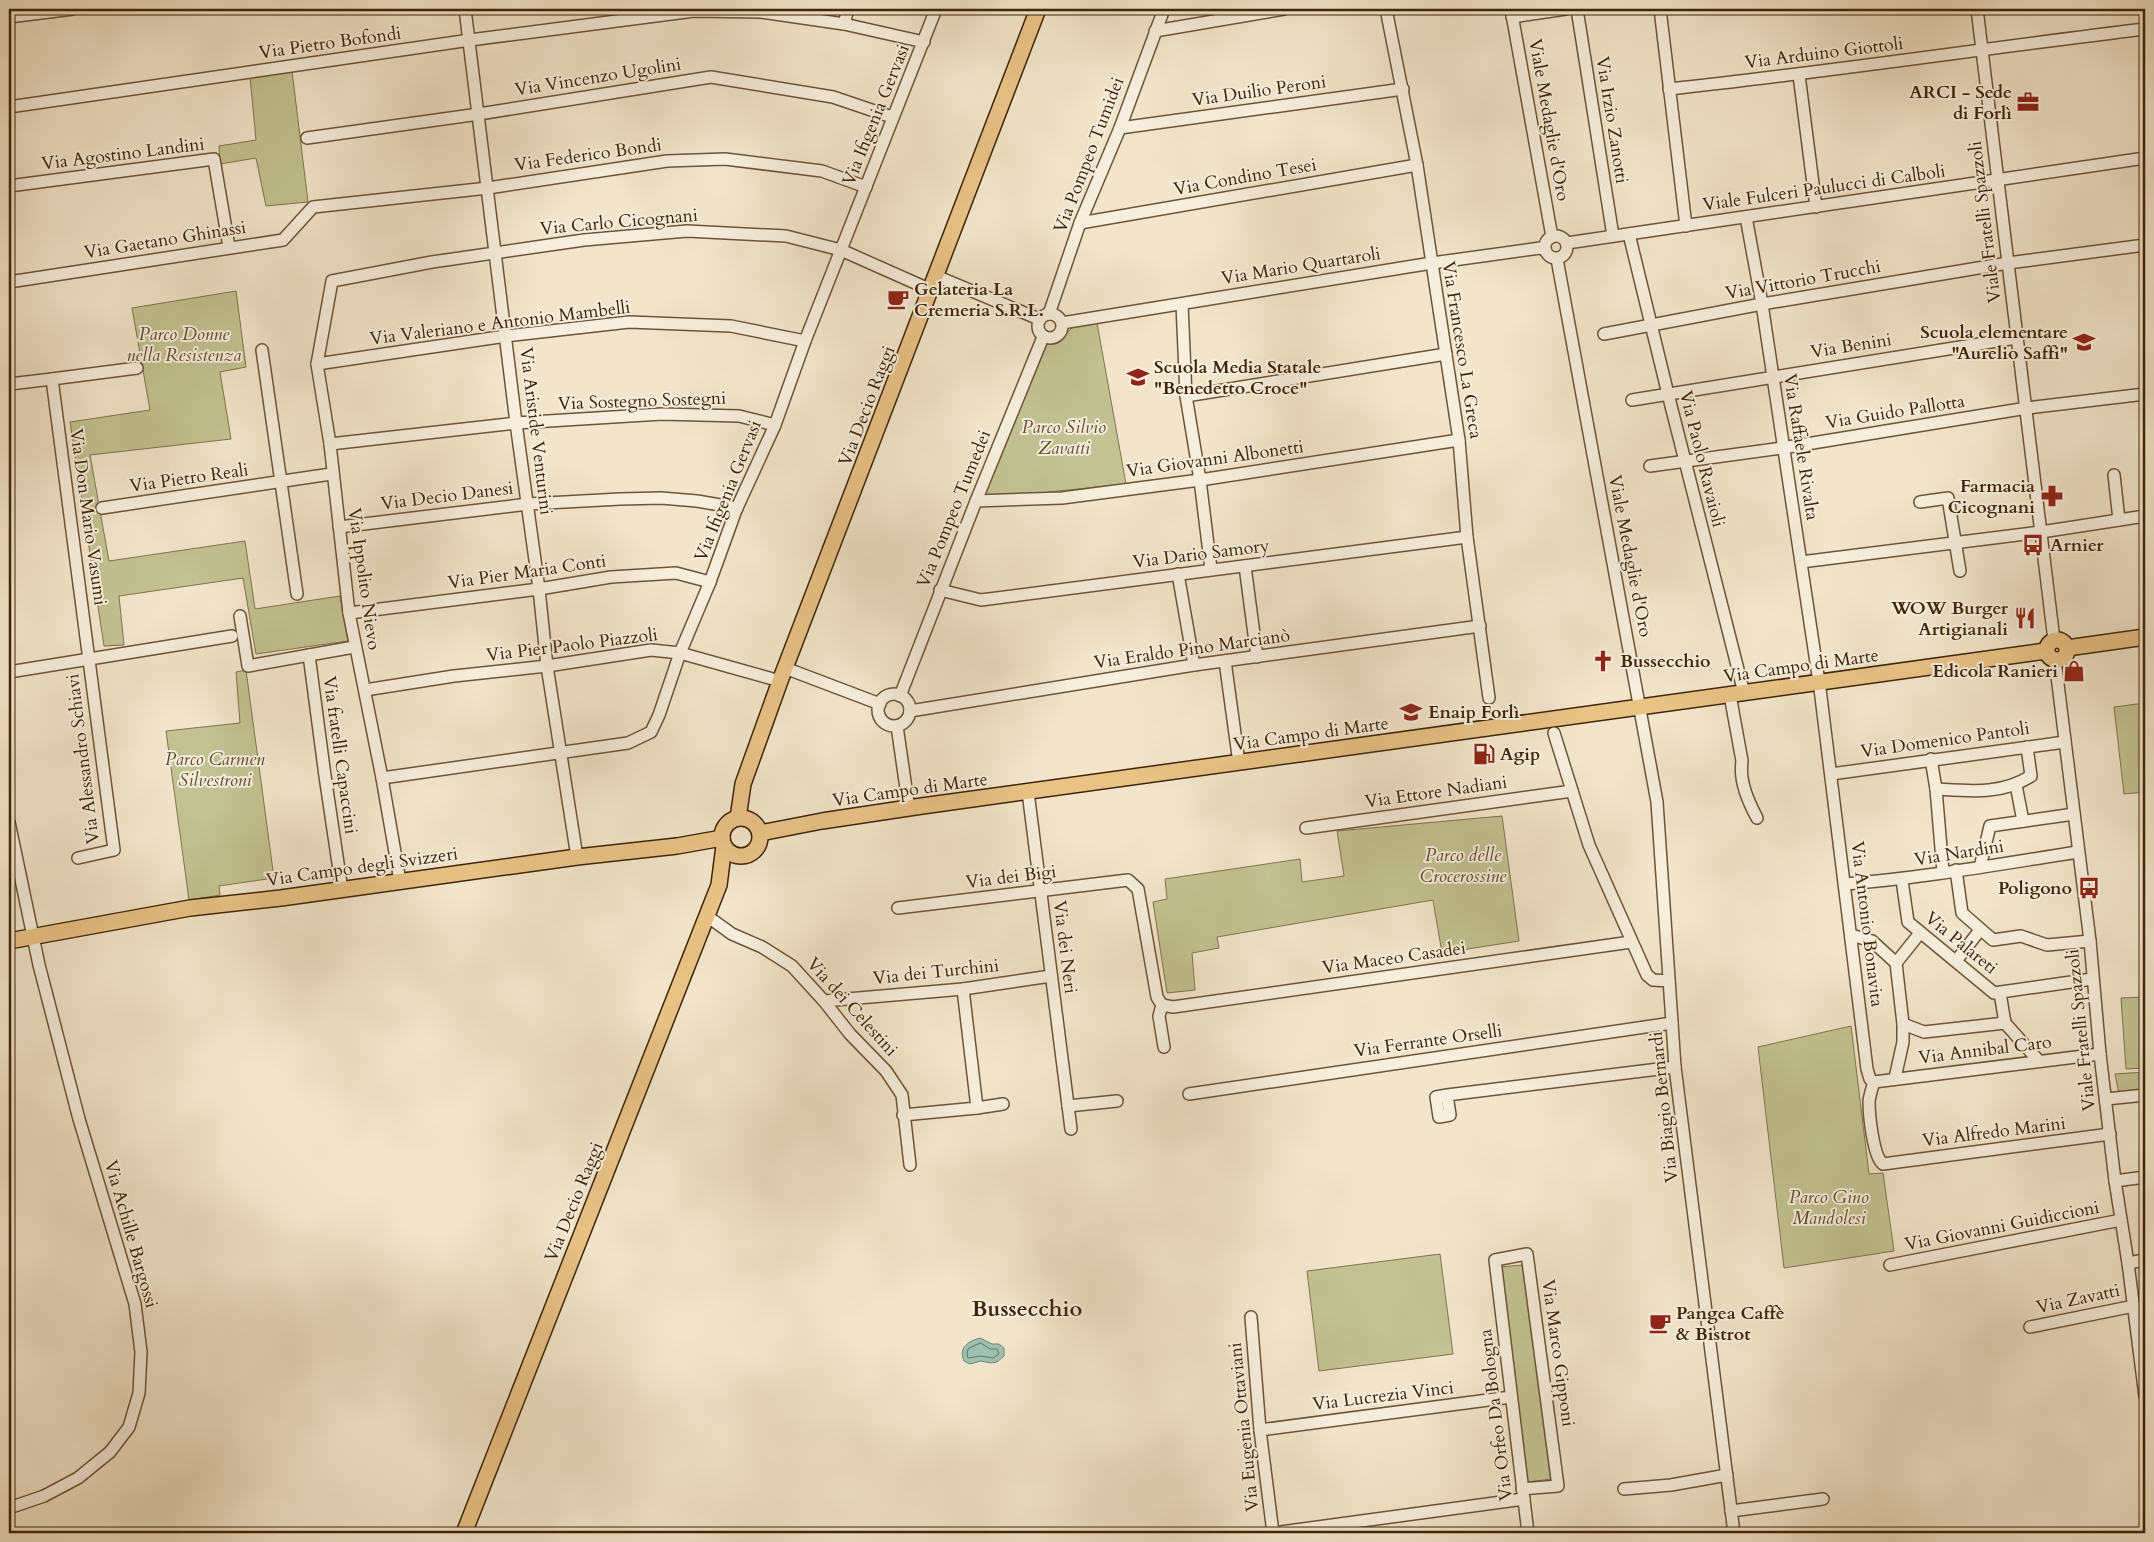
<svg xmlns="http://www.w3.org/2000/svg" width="2154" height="1542" viewBox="0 0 2154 1542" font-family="Cardo,serif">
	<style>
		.green { fill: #c2c292; stroke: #80744c }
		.water { fill: #9cc0b1; stroke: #76826d }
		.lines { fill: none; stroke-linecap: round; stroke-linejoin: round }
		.shore { stroke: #6d725c; stroke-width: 1 }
		.minor-casing { stroke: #6b5538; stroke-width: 14 }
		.major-casing { stroke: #3e2507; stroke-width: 18 }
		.minor { stroke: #f7eedd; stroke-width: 11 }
		.major { stroke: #e9c286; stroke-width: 15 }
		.labels { text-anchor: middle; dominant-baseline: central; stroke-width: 4; stroke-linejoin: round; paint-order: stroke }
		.street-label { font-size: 18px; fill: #3e2507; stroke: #f7eedd }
		.poi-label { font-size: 18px; font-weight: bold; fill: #3e2507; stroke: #f7eedd; text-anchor: start }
		.park-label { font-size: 18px; font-style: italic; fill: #5f4c2a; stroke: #f7eedd }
		.district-label { font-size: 22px; font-weight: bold; fill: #3e2507; stroke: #f7eedd }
	</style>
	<rect width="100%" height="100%" fill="#f2e5cb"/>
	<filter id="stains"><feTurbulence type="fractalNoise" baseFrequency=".004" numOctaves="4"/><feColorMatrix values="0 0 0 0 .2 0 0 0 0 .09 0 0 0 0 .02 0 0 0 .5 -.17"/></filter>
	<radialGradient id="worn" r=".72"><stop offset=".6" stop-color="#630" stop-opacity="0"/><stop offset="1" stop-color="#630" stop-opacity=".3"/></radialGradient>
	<g class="green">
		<polygon points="292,71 308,202 266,206 256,158 220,164 219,146 256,140 250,77"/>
		<polygon points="236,291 246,367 220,372 231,439 90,455 109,561 245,541 255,609 340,596 348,641 256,654 243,578 119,596 124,645 104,646 70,422 150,410 132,308"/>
		<polygon points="1097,323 1126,484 982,499 1046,344 1060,339 1073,327"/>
		<polygon points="246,670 274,878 219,886 220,895 189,900 166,731 240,723 236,672"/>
		<polygon points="2145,703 2145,792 2124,794 2114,707"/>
		<polygon points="1502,816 1519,941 1442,953 1433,900 1217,937 1219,948 1192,953 1195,990 1167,993 1153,902 1167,899 1165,879 1300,859 1302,882 1344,876 1337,831"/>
		<polygon points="2145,997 2145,1068 2126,1069 2121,998"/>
		<polygon points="1851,1026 1869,1174 1883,1173 1894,1251 1784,1268 1758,1047"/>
		<polygon points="2145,1072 2145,1091 2119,1094 2115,1074"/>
		<polygon points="1440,1254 1453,1354 1319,1371 1307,1271"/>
		<polygon points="1523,1265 1551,1479 1527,1482 1500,1267"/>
	</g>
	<path class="water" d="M980,1338L992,1344H999L1004,1348V1356L997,1362L991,1363L981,1361L970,1364L964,1361C958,1347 969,1341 980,1338Z"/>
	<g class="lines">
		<polygon class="shore" points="981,1343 990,1349 997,1349 999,1354 993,1358 981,1356 968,1358 967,1354 968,1349"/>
		<g class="minor-casing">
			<g id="minor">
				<polyline points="465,9 516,423 539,589 547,666 577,857"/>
				<polyline points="1386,9 1417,165 1459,440 1467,537 1489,698"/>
				<polyline points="1511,9 1552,237"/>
				<polyline points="1577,9 1613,236"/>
				<polyline points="1660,9 1686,226"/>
				<polyline points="1977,9 2054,640"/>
				<polyline points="9,17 73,9"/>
				<polyline points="1512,17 1566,9"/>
				<polyline points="844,24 848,9"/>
				<polyline points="1155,31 1284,9"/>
				<polyline points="1799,75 1816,207"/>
				<path d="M1669,89C1828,72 1986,48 2145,29"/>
				<polyline points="9,107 470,40 694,11 761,12 844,24 924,42"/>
				<polyline points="1120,128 1403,89"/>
				<polyline points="307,138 479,114 711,77 833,97 892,117"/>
				<polyline points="9,186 214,159 229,247"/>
				<polyline points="1746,217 1762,304 1820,689 1867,1069 1870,1079 1874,1082"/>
				<polyline points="1080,223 1417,165"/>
				<polyline points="1629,234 1668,394 1744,693"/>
				<circle cx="1556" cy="247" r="11"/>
				<polyline points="1567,243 2145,158"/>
				<polyline points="1557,259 1657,802 1675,1067 1734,1533"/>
				<polyline points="936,276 1039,319"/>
				<polyline points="9,282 283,240 313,207 488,188 667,161 725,159 822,171 866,187"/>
				<polyline points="1182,304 1186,396 1200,480 1211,569"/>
				<circle cx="1050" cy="326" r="12"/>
				<polyline points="1049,314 1080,223 1120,128 1164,9"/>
				<polyline points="1062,323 1432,263 1540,248 1545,250"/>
				<polyline points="1604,334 1762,304 2008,263 2145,245"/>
				<polyline points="262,350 297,594"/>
				<polyline points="317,364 506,336 629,322 731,326 805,341"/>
				<polyline points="10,384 52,379"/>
				<polyline points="1186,396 1446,354"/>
				<polyline points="1632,400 2016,338"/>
				<polyline points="330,444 516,423 662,414 739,416 775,425"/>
				<polyline points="1650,466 1782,448 2027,408 2145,394"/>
				<polyline points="2114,475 2119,520"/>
				<polyline points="976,501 1062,498 1200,480 1459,440"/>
				<polyline points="1920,502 1948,498 1960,571"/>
				<polyline points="102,508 331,474"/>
				<polyline points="339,527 528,504 620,499 661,498 697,501 737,508"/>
				<polyline points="1801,562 2041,532 2145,516"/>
				<polyline points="1245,566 1257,657"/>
				<polyline points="1178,574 1194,665"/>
				<polyline points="940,590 981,600 1467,537"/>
				<polyline points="349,613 539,589 611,577 676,573 710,582"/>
				<polyline points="240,616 248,666 354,647"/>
				<polyline points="309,655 325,776 342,890"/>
				<polyline points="2055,660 2090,941 2100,1054 2115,1181 2128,1263 2145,1396"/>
				<polyline points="1225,661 1239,763"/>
				<polyline points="785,668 880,704"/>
				<polyline points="9,672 232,636"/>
				<polyline points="365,690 454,676 547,666 651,650 680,653 780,681"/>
				<circle cx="894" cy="710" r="16"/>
				<path d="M1730,695L1742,761C1739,781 1748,801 1757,818"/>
				<polyline points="900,696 976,501 1043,337"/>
				<polyline points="910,711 1194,665 1480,626"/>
				<polyline points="897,726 909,809"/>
				<polyline points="1554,733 1589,845 1647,975 1653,980 1669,981"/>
				<polyline points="1931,759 1936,789 1943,872"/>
				<polyline points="1831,774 2065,742"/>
				<polyline points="382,778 628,743 651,732 659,715 680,653 710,582 736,510 775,425 805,341 936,9"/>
				<polyline points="2016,785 2023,821"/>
				<path d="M1936,789C1970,791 2001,795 2031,776L2027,747"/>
				<polyline points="1028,792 1071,1129"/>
				<polyline points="9,822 39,965 79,1119 135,1304 141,1352 139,1393 129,1427 110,1452 78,1478 44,1496 9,1508"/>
				<polyline points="1306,828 1572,791"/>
				<polyline points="78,858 114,850 52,379 137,368"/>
				<polyline points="1980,867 1990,826 2074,814"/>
				<polyline points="1956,870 1962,913 1993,940 2021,936 2047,945 2090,941"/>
				<polyline points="1902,880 1908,922 1994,993 2092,979"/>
				<polyline points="400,881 382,778 349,613 330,444 317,364 332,281 432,262 584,240 687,231 786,236 841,250 931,290"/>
				<path d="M1845,884C1923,878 2000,864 2078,852"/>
				<polyline points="898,908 1128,880 1138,889 1157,997 1162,1005 1159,1016 1164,1047"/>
				<polyline points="707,916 732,934 762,947 792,966 824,1001 850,1034 886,1071 902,1095 910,1165"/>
				<polyline points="1851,935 1872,941 1896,963 1903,1024 1903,1042 1895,1078"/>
				<polyline points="1956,961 1980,930"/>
				<polyline points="1896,963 1920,933"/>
				<polyline points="2000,993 2005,1023"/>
				<polyline points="824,1001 963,989 1051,976"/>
				<polyline points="1162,1005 1173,1007 1631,942"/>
				<polyline points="2005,1023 2038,1060"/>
				<polyline points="1903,1024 1924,1032 2005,1023"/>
				<path d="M1874,1082C1872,1088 1870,1095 1869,1101C1869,1115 1873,1156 1883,1164L2110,1134"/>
				<polyline points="1874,1082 2100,1054"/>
				<polyline points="1189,1094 1672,1023"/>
				<polyline points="1447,1095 1436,1097 1439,1117 1450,1115 1447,1095 1675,1067"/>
				<polyline points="2106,1099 2145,1095"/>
				<polyline points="1068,1106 1117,1101"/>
				<polyline points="977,1108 1003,1104"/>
				<polyline points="903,1115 977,1108 963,989"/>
				<polyline points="2115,1181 2145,1177"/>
				<polyline points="2128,1263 2145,1260"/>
				<polyline points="1890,1265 2121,1220"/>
				<polyline points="1251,1317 1260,1430 1273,1533"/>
				<polyline points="2030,1327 2134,1306"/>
				<polyline points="1260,1430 1511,1397"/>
				<polyline points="1522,1489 1558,1486 1527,1254 1495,1260 1528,1533"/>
				<polyline points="1624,1489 1671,1485 1727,1475"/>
				<polyline points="1731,1511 1823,1499"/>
				<polyline points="1273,1533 1524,1499"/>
			</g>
		</g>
		<g class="major-casing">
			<g id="major">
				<circle cx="2057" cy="650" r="10"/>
				<polyline points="2067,648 2145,637"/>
				<circle cx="741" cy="837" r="19"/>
				<polyline points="738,818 743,784 780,681 1038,9"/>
				<polyline points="760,833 822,821 922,806 2046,651"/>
				<polyline points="9,941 190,908 281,898 577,857 677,846 722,838"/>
				<polyline points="464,1533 719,885 724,846"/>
			</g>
		</g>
		<use href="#minor" class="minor"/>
		<use href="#major" class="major"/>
	</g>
	<defs>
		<g id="office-bare" transform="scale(1.725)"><path d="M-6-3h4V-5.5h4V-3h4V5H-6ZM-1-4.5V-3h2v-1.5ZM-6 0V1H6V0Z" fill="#8f2418" stroke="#f7eedd" stroke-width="2.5" paint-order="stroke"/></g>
		<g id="cafe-bare" transform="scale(1.725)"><path d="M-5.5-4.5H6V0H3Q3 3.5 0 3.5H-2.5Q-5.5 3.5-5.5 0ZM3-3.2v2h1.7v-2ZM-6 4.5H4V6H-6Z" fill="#8f2418" stroke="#f7eedd" stroke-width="2.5" paint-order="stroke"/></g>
		<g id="school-bare" transform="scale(1.725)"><path d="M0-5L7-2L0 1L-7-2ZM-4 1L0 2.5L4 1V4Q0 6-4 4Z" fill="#8f2418" stroke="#f7eedd" stroke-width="2.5" paint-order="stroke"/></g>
		<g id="pharmacy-bare" transform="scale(1.725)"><path d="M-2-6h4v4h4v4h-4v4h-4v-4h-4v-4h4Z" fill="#8f2418" stroke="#f7eedd" stroke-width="2.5" paint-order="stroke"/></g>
		<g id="bus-bare" transform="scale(1.725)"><path d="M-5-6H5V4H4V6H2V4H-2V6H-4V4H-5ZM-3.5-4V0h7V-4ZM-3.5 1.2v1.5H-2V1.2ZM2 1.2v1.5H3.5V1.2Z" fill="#8f2418" stroke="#f7eedd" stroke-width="2.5" paint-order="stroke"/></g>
		<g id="restaurant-bare" transform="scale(1.725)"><path d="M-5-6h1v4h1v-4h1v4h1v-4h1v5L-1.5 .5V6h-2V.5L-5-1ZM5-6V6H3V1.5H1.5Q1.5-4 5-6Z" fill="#8f2418" stroke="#f7eedd" stroke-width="2.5" paint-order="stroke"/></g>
		<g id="church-bare" transform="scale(1.725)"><path d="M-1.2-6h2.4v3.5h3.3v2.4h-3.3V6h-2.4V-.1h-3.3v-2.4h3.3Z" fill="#8f2418" stroke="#f7eedd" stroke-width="2.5" paint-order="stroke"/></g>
		<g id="shop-bare" transform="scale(1.725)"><path d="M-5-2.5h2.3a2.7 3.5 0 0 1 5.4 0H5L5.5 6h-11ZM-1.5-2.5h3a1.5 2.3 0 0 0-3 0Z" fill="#8f2418" stroke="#f7eedd" stroke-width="2.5" paint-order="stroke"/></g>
		<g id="fuel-bare" transform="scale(1.725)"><path d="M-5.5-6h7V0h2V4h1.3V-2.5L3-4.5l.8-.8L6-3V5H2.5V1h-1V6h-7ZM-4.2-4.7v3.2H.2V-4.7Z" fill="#8f2418" stroke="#f7eedd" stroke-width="2.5" paint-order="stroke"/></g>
	</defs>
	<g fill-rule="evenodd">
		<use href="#office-bare" x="2028" y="102"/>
		<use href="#cafe-bare" x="898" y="299"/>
		<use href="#school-bare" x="2084" y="342"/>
		<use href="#school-bare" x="1138" y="377"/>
		<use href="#pharmacy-bare" x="2052" y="496"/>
		<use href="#bus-bare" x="2033" y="545"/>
		<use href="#restaurant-bare" x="2025" y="618"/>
		<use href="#church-bare" x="1603" y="661"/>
		<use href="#shop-bare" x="2074" y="671"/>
		<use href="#school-bare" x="1411" y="712"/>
		<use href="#fuel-bare" x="1484" y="754"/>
		<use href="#bus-bare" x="2089" y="888"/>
		<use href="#cafe-bare" x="1660" y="1323"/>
	</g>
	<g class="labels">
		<g class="street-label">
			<text transform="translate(330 43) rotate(-8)">Via Pietro Bofondi</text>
			<text transform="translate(1824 53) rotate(-7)">Via Arduino Giottoli</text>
			<text transform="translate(598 77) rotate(-9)">Via Vincenzo Ugolini</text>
			<text transform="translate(1259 91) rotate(-8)">Via Duilio Peroni</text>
			<text transform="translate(876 115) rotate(-68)">Via Ifigenia Gervasi</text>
			<text transform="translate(1549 120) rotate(80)">Viale Medaglie d'Oro</text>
			<text transform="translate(1612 120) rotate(81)">Via Irzio Zanotti</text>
			<text transform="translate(123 154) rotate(-7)">Via Agostino Landini</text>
			<text transform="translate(588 155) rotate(-8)">Via Federico Bondi</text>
			<text transform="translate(1089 155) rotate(-69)">Via Pompeo Tumidei</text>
			<text transform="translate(1245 177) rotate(-10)">Via Condino Tesei</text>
			<text transform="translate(1824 188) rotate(-8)">Viale Fulceri Paulucci di Calboli</text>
			<text transform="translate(619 222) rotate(-5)">Via Carlo Cicognani</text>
			<text transform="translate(1985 222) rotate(-97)">Viale Fratelli Spazzoli</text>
			<text transform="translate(165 240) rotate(-9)">Via Gaetano Ghinassi</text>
			<text transform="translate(1301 266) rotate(-9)">Via Mario Quartaroli</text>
			<text transform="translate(1803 280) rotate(-10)">Via Vittorio Trucchi</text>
			<text transform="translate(500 323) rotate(-7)">Via Valeriano e Antonio Mambelli</text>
			<text transform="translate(1851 346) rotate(-9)">Via Benini</text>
			<text transform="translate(1462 350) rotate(81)">Via Francesco La Greca</text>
			<text transform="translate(642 401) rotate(-2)">Via Sostegno Sostegni</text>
			<text transform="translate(867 406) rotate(-69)">Via Decio Raggi</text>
			<text transform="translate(1895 412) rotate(-9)">Via Guido Pallotta</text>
			<text transform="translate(536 431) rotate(83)">Via Aristide Venturini</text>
			<text transform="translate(1801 447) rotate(81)">Via Raffaele Rivalta</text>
			<text transform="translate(1215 459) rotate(-8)">Via Giovanni Albonetti</text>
			<text transform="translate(1702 459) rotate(76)">Via Paolo Ravaioli</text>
			<text transform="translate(189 478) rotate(-8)">Via Pietro Reali</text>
			<text transform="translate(728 491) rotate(-68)">Via Ifigenia Gervasi</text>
			<text transform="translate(447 496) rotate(-7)">Via Decio Danesi</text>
			<text transform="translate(954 509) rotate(-68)">Via Pompeo Tumedei</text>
			<text transform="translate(88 517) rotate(82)">Via Don Mario Vasumi</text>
			<text transform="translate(1201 554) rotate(-7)">Via Dario Samory</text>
			<text transform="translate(1630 556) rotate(79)">Viale Medaglie d'Oro</text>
			<text transform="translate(527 572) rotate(-8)">Via Pier Maria Conti</text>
			<text transform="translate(364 579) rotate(82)">Via Ippolito Nievo</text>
			<text transform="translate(572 645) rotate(-7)">Via Pier Paolo Piazzoli</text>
			<text transform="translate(1192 649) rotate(-8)">Via Eraldo Pino Marcianò</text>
			<text transform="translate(1801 666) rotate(-8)">Via Campo di Marte</text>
			<text transform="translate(1311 734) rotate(-8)">Via Campo di Marte</text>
			<text transform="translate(1945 740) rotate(-8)">Via Domenico Pantoli</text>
			<text transform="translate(340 755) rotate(82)">Via fratelli Capaccini</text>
			<text transform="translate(83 759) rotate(-97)">Via Alessandro Schiavi</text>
			<text transform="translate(910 790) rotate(-8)">Via Campo di Marte</text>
			<text transform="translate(1436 792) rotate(-8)">Via Ettore Nadiani</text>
			<text transform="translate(1959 853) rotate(-9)">Via Nardini</text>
			<text transform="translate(362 867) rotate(-8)">Via Campo degli Svizzeri</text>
			<text transform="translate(1011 877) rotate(-7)">Via dei Bigi</text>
			<text transform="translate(1867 924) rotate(83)">Via Antonio Bonavita</text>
			<text transform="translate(1961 943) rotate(39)">Via Palareti</text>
			<text transform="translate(1065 947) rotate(83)">Via dei Neri</text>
			<text transform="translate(1394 958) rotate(-8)">Via Maceo Casadei</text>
			<text transform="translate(936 972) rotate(-6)">Via dei Turchini</text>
			<text transform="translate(852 1007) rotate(48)">Via dei Celestini</text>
			<text transform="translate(2081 1030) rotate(-96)">Viale Fratelli Spazzoli</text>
			<text transform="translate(1428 1041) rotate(-8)">Via Ferrante Orselli</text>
			<text transform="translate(1985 1050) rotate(-7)">Via Annibal Caro</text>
			<text transform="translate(1664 1107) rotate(-96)">Via Biagio Bernardi</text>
			<text transform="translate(1994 1132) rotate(-7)">Via Alfredo Marini</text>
			<text transform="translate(574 1202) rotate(-68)">Via Decio Raggi</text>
			<text transform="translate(2002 1226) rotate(-11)">Via Giovanni Guidiccioni</text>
			<text transform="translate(131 1234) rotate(74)">Via Achille Bargossi</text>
			<text transform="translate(2078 1299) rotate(-12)">Via Zavatti</text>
			<text transform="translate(1558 1353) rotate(82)">Via Marco Gipponi</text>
			<text transform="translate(1383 1396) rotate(-7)">Via Lucrezia Vinci</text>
			<text transform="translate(1496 1415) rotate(-97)">Via Orfeo Da Bologna</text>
			<text transform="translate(1244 1427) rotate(-96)">Via Eugenia Ottaviani</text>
		</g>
		<g class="poi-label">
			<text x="2012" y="92" text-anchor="end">ARCI - Sede<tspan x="2012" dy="21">di Forlì</tspan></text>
			<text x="914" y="289">Gelateria La<tspan x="914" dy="21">Cremeria S.R.L.</tspan></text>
			<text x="2068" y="332" text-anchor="end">Scuola elementare<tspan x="2068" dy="21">"Aurelio Saffi"</tspan></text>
			<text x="1154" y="367">Scuola Media Statale<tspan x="1154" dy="21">"Benedetto Croce"</tspan></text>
			<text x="2035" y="486" text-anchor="end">Farmacia<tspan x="2035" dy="21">Cicognani</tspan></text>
			<text x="2050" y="545">Arnier</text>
			<text x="2008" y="608" text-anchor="end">WOW Burger<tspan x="2008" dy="21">Artigianali</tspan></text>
			<text x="1620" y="661">Bussecchio</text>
			<text x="2058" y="671" text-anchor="end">Edicola Ranieri</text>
			<text x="1428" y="712">Enaip Forlì</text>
			<text x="1500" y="754">Agip</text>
			<text x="2072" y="888" text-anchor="end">Poligono</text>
			<text x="1676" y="1313">Pangea Caffè<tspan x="1676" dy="21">&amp; Bistrot</tspan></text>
		</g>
		<g class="park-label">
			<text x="184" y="334">Parco Donne<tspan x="184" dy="21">nella Resistenza</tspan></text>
			<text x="1064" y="427">Parco Silvio<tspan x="1064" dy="21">Zavatti</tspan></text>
			<text x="215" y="759">Parco Carmen<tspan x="215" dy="21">Silvestroni</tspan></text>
			<text x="1463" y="855">Parco delle<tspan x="1463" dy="21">Crocerossine</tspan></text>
			<text x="1829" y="1197">Parco Gino<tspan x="1829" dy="21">Mandolesi</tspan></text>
		</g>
		<g class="district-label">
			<text x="1027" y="1309">Bussecchio</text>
		</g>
	</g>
	<rect width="2154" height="1542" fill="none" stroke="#f2e5cb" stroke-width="30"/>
	<rect x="10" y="10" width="2134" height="1522" fill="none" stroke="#3e2507" stroke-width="2.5"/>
	<rect x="15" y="15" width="2124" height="1512" fill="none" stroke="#3e2507"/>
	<rect width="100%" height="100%" filter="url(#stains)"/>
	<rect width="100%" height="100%" fill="url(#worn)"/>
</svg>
